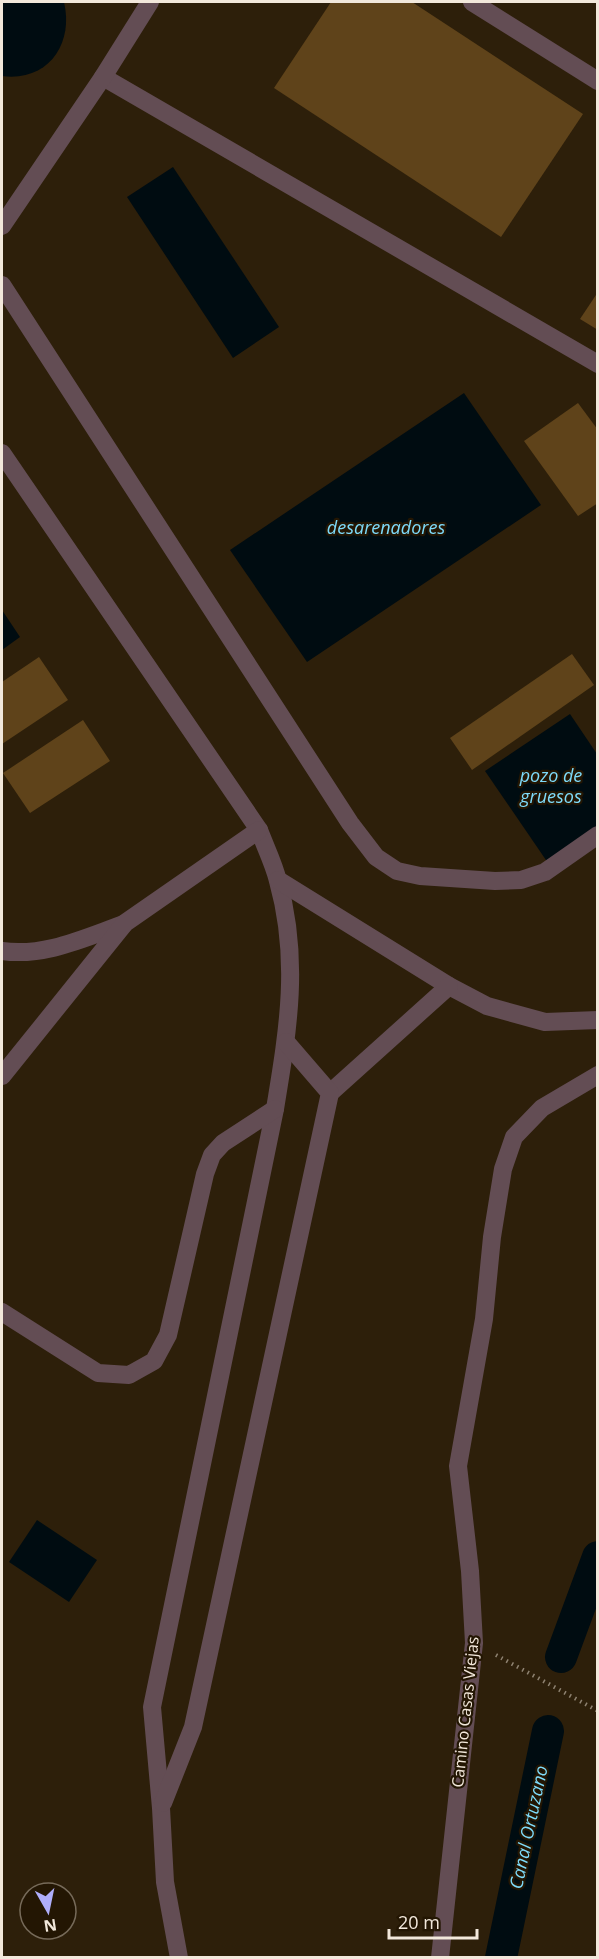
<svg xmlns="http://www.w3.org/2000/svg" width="599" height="1959" viewBox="0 0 599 1959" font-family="'Open Sans',sans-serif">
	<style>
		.water { fill: #000c11 }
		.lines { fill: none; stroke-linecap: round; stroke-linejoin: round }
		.canal { stroke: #000c11; stroke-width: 32 }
		.building { fill: #5f431a }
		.path { stroke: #8e8271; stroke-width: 4; stroke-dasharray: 1.5 4.5; stroke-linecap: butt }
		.minor { stroke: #634d54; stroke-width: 18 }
		.labels { text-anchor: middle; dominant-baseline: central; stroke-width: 4.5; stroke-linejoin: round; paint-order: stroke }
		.street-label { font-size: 16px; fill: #f2e8db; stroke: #231603 }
		.water-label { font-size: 18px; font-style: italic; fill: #7edbfa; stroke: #231603 }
	</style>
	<rect width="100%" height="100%" fill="#2d1f0a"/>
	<g class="water">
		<path d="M2,2H64C74,44 48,82 2,76Z"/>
		<polygon points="173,167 279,327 233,358 127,197"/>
		<polygon points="464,393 541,505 307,662 230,550"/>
		<polygon points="2,610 20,637 2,650"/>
		<polygon points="570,714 597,754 597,829 548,863 485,771"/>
		<polygon points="37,1520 97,1560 69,1602 9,1562"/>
	</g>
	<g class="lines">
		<g class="canal">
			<polyline points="561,1657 598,1557"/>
			<polyline points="501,1958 548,1731"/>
		</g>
	</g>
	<g class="building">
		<polygon points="331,2 412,2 583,114 501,237 274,88"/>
		<polygon points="598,292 598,330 580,319"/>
		<polygon points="578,403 598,430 598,503 578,516 524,441"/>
		<polygon points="572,654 594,685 472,770 450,738"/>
		<polygon points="39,657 68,700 2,744 2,682"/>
		<polygon points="83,720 110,761 30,813 3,773"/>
	</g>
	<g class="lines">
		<polyline class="path" points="496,1655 598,1711"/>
		<g class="minor">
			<polyline points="472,2 598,81"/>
			<polyline points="103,77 598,364"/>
			<polyline points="2,226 103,77 150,2"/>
			<polyline points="2,285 350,823 376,857 397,871 420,876 495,881 521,880 545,872 598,835"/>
			<path d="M2,453L259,830C265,846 274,864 278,881C300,960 288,1030 275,1109L152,1707L161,1808L165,1882L179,1958"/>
			<polyline points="278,880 449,986 487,1006 545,1022 598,1020"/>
			<path d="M2,951C45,957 84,938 124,924"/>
			<polyline points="2,1076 125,923 259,830"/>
			<polyline points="330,1093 449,986"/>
			<polyline points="2,1312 98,1373 129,1375 154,1361 168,1335 205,1174 212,1155 223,1143 275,1109"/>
			<polyline points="163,1803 193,1727 330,1093 286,1042"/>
			<polyline points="440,1958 474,1643 470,1571 458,1466 484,1319 492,1237 503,1169 514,1137 542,1108 598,1075"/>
		</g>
	</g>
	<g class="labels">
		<g class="street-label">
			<text transform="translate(465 1712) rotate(-84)">Camino Casas Viejas</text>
		</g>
		<g class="water-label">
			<text x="386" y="527">desarenadores</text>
			<text x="551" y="775">pozo de<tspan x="551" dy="21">gruesos</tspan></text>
			<text transform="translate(528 1827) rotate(-78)">Canal Ortuzano</text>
		</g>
	</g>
	<rect width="599" height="1959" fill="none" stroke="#f2e8db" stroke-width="6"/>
	<g transform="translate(48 1911) rotate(171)"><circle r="28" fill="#231603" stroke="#766a59" stroke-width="1.5"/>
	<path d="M0-4.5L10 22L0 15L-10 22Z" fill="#afaefa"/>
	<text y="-9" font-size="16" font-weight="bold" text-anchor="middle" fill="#f2e8db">N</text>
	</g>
	<path d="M389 1929v9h88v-9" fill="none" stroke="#f2e8db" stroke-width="3"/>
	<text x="398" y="1929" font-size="18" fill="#f2e8db" stroke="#231603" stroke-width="4.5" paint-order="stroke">20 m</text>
</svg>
